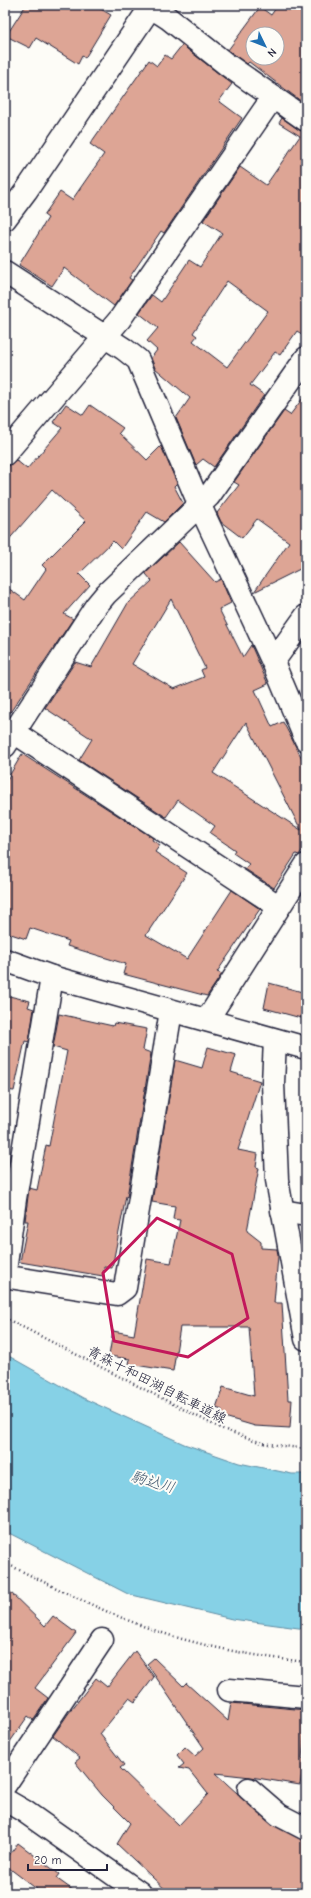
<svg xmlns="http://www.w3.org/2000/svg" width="311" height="1898" viewBox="0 0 311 1898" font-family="'Comic Neue','Klee One',sans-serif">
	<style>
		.water { fill: #86d1e6; stroke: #5e8ba2 }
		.building { fill: #dda595; stroke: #22223b; fill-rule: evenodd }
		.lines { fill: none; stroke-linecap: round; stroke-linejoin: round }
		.street-casing { stroke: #22223b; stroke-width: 25 }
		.secondary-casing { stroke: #22223b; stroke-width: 25 }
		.path { stroke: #22223b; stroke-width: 2.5; stroke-dasharray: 1 3; stroke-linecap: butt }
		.street { stroke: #fdfcf7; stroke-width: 22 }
		.secondary { stroke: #fdfcf7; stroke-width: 22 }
		.marked { fill: none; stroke: #c2185b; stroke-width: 3; stroke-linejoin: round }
		.labels { text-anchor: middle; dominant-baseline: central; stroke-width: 4; stroke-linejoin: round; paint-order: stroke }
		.street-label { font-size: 14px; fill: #22223b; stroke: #fdfcf7 }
		.water-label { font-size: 15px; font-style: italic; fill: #40576e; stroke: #fdfcf7 }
	</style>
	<rect width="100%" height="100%" fill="#fdfcf7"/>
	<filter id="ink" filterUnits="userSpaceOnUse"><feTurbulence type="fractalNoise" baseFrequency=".025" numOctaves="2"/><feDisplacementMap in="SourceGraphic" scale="8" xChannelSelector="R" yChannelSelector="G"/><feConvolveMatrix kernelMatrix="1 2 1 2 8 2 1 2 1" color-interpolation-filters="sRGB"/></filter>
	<g filter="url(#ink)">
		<polygon class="water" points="5,1354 83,1398 184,1444 239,1463 292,1474 306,1474 306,1629 232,1619 128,1594 5,1531"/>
		<g class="building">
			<polygon points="26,5 94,5 111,15 85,58 82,56 78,64 36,38 30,48 6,36"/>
			<path d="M278,5H306V105L249,62L247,64L228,50L260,7L271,15ZM253,34H277V58H253Z"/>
			<polygon points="182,45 232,84 219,101 242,118 164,233 161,231 129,278 132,280 114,306 64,268 52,286 19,265 48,218 44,215 60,192 72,200 104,154 90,144 149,60 157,66 165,55 171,59"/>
			<path d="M282,118L299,130L306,132V337L297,331L280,355L275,352L250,385L264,395L214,467L203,459L196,465L176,418L190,398L155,368L151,358L157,350L147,341L158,328L139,313L152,295L161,302L189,260L200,267L222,233L203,221L240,167L266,185L300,136L279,123ZM227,281L268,311L227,367L193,341L197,336L193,333Z"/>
			<polygon points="306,394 306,566 254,592 289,542 257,519 242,538 221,522 217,513 239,485 234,482 284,411 290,415"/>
			<polygon points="66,404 83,415 90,405 123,428 119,433 147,460 161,446 177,483 174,486 183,503 164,522 147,512 121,549 113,541 79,574 90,585 64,614 73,619 5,720 5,586 25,600 46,569 42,565 86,521 52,490 5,544 5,469 16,460 27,469 62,428 53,422"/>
			<path d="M179,542L215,582L221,579L231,603L219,609L243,657L251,645L268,684L255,690L272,727L283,722L306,766V845L299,855L296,854L274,888L245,869L249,864L233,853L235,850L210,833L215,826L178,800L166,817L79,760L92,739L45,708L75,662L91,667L128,603L152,581L146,574V573ZM171,599L205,668L201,670L204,677L174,689L132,664ZM246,722L301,830L213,773Z"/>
			<polygon points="22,754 153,838 152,840 160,845 155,852 187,873 146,935 187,959 232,890 260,909 217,972 222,974 207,996 123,974 126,964 67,946 69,941 30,928 26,939 5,932 5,783"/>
			<polygon points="269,983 306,993 306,1000 301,1018 264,1008"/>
			<polygon points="5,995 30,1001 28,1007 34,1009 29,1042 25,1041 14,1091 5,1090"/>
			<polygon points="59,1014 113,1026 114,1023 147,1029 143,1050 151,1053 127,1197 126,1196 112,1268 104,1267 103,1276 20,1262 28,1221 25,1221 29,1188 37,1190 46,1145 49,1146 67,1051 53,1047"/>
			<polygon points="208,1047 236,1055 231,1072 260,1081 238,1150 258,1154 256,1167 259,1168 247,1231 261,1242 261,1248 277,1249 278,1256 274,1303 282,1303 288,1400 292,1400 290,1428 255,1426 221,1416 222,1410 216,1408 223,1387 254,1396 249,1327 180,1327 173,1371 129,1364 130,1359 109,1356 113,1331 134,1335 147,1259 171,1263 180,1220 173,1219 175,1206 152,1202 175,1060 202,1068"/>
			<polygon points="5,1587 45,1626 53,1616 76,1633 35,1688 48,1698 33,1720 28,1716 5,1749"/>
			<polygon points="135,1651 154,1677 135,1702 129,1698 100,1734 124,1765 120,1768 179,1825 208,1794 189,1770 179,1768 184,1764 177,1755 185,1747 195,1756 204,1748 147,1664 154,1658 183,1686 186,1683 228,1721 231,1703 306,1710 302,1759 304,1759 300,1785 251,1777 215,1773 271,1824 306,1841 306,1893 169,1893 117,1844 130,1823 102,1795 75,1762 80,1758 53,1736 68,1714 96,1678 107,1687"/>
			<polygon points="18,1843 59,1874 56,1878 77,1893 42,1893 5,1865 5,1861"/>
		</g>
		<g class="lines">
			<g class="street-casing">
				<g id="street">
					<polyline points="148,5 168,18 226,64 306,120"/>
					<polyline points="5,272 124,349 138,360 200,506 273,662 306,740"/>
					<polyline points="5,454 120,319 273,97"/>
					<polyline points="273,662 306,616"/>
					<polyline points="14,732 278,906"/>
					<polyline points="5,746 96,606 106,594 209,496 306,358"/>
					<polyline points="52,977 15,1199 5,1271 9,1277 117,1294 125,1288 171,1011"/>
					<polyline points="207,1020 306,865"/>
					<polyline points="275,1040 273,1083 277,1180 306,1339"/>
					<polyline points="282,1211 306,1215"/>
					<polyline points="229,1690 306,1697"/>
					<polyline points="5,1785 102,1640"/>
					<polyline points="249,1789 279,1815 306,1829"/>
					<polyline points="5,1800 24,1811 140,1893"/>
				</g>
			</g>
			<g class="secondary-casing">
				<g id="secondary">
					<polyline points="5,219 26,191 152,5"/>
					<polyline points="5,960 52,977 306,1048"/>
				</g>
			</g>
			<g class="path">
				<polyline points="5,1318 220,1428 262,1443 306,1449"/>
				<path d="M5,1563C59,1589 114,1618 172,1636C215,1649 261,1657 306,1662"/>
			</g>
			<use href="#street" class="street"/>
			<use href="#secondary" class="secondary"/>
		</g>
	</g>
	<path class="marked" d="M157,1218L232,1254L248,1318L188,1357L114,1341L103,1273Z"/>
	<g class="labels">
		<g class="street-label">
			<text transform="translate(157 1385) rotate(27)">青森十和田湖自転車道線</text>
		</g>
		<g class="water-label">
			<text transform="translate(153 1482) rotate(16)">駒込川</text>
		</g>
	</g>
	<rect width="311" height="1898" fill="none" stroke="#fdfcf7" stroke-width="20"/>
	<rect x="10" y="10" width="291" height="1878" fill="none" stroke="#22223b" stroke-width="1.5" filter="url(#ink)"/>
	<g transform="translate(265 46) rotate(133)"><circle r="19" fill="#fdfcf7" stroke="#a5a5ac"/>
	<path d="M0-3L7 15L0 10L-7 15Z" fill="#1f6fb2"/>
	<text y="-6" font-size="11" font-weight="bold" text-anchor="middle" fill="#22223b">N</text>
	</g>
	<path d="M28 1864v6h79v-6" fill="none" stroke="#22223b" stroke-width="2"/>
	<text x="34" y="1864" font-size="12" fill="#22223b" stroke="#fdfcf7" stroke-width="3" paint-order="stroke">20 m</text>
</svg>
